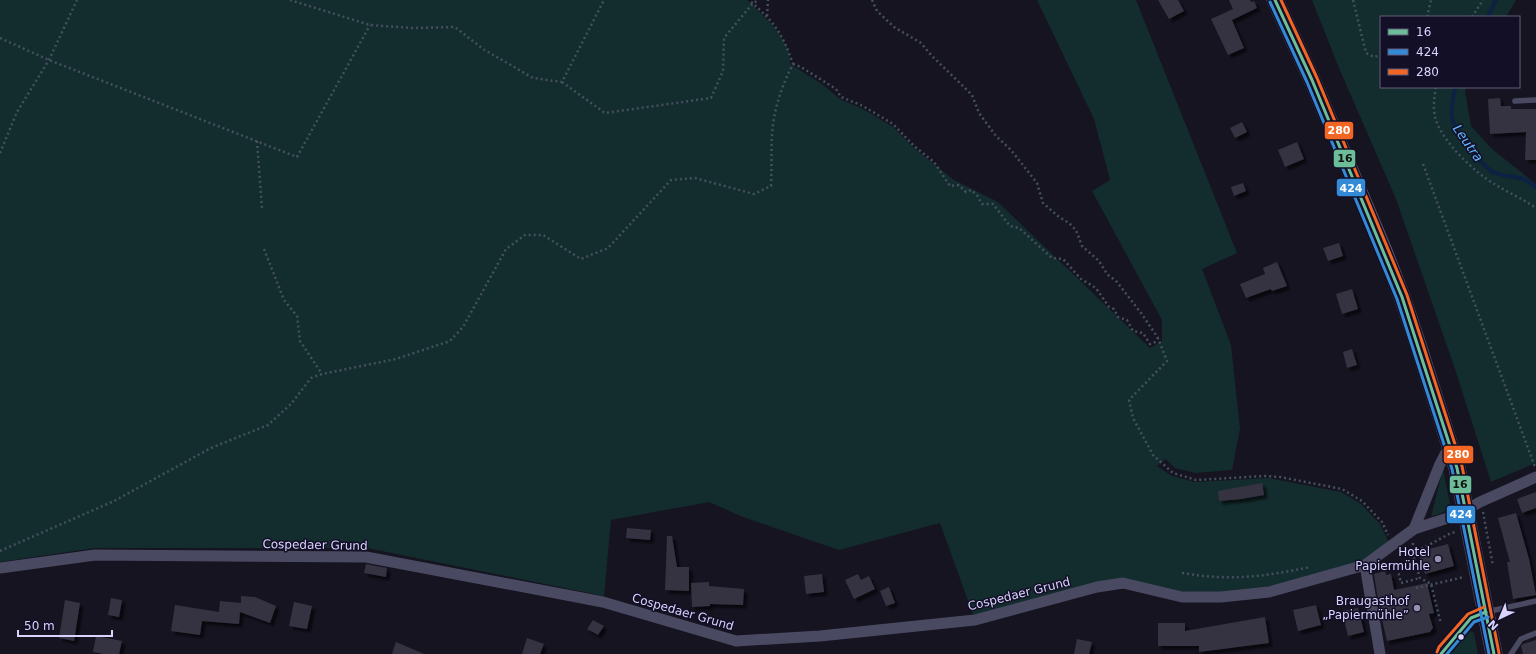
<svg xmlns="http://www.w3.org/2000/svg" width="1536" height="654" viewBox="0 0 1536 654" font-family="'DejaVu Sans',sans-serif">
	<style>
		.green { fill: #132c2d }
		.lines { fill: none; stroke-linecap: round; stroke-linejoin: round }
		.stream { stroke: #0d2144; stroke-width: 4 }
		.building { fill: #343243; filter: url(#shadow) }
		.path { stroke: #44505f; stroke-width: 2.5; stroke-dasharray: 2 3; stroke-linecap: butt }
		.lane { stroke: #4a4962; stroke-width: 5.5 }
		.street { stroke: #4a4962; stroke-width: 11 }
		.primary { stroke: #5e5373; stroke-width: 17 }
		.bus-1-casing { stroke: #130f26; stroke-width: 6 }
		.bus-2-casing { stroke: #130f26; stroke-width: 6 }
		.bus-3-casing { stroke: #130f26; stroke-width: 6 }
		.bus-1 { stroke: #6cbe98; stroke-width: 3 }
		.bus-2 { stroke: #338bd7; stroke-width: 3 }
		.bus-3 { stroke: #f26522; stroke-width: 3 }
		.poi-dot { fill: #9591b1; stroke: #130f26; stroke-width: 1.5 }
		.bus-dot { fill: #d9d4ff; stroke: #130f26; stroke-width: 1.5 }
		.labels { text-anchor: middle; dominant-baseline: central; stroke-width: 3; stroke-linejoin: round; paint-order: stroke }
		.street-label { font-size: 12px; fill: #d9d4ff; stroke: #130f26 }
		.poi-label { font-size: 12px; fill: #d9d4ff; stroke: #130f26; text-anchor: end }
		.water-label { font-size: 13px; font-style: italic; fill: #62b6ff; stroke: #130f26 }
		.line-badge { stroke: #130f26; stroke-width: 1.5 }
		.badge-label { font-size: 11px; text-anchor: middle; font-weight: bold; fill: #fff }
		.pale-badge-label { font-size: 11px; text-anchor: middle; font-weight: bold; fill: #111 }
	</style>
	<defs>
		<filter id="shadow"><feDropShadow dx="3.5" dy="3.5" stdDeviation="1" flood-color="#0009"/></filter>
	</defs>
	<rect width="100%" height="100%" fill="#161421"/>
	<g class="green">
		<path d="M0,0H747C763,15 792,40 790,64L822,84L840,99L863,109L893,127L914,148L954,180L998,202L1150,348L1162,341V320L1092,191L1110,180L1094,119L1037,0H1136L1237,253L1202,269L1231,345L1240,429L1232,470L1195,473L1175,468L1166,459L1157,466L1172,476L1195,482L1269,478L1341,492L1361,504L1380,524L1389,543L1365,565L1221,597L1123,583L975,620L940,523L839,550L743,517L709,502L611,520L604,596L367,548H95L0,562Z"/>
		<polygon points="1312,0 1516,0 1506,17 1381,17 1381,87 1467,87 1465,91 1471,126 1492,149 1536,184 1536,463 1491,482 1455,369 1396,199 1339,68"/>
		<polygon points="1443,469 1451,509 1431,517"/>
		<polygon points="1471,631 1474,633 1478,654 1448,654"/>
	</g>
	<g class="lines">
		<g class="stream">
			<polyline points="1488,17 1496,0"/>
			<path d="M1456,87C1453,93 1450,115 1453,121C1458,134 1480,164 1493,172C1503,177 1516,176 1526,180C1529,181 1533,185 1536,187"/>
		</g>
	</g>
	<g class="building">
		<polygon points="1158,0 1178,0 1184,11 1169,19"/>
		<polygon points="1229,0 1250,0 1251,2 1254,1 1257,8 1232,20 1244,48 1228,55 1211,19 1233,9"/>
		<polygon points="1500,98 1501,106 1511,106 1511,109 1536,109 1536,160 1525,160 1526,132 1490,134 1488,99"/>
		<polygon points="1242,122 1247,132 1235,138 1230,128"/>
		<polygon points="1297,142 1304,159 1285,167 1278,150"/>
		<polygon points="1243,183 1246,191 1234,196 1231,187"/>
		<polygon points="1339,243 1343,256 1328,261 1323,248"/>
		<polygon points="1277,262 1287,286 1272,291 1271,289 1246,298 1240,284 1265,274 1263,268"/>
		<polygon points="1352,289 1358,309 1342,314 1336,294"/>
		<polygon points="1352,349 1357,365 1347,368 1343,352"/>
		<polygon points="1262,483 1264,495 1241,499 1219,501 1218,491"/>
		<polygon points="1536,492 1536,508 1522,513 1517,499"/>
		<polygon points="1516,513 1529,559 1536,595 1513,599 1507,562 1510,562 1498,518"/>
		<polygon points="627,528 651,530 650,540 626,538"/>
		<polygon points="667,536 672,536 677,567 689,567 689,591 665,590"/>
		<polygon points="1448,544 1454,566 1425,574 1418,552"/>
		<polygon points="366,564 387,568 386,577 364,573"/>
		<polygon points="1385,571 1386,575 1391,574 1394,590 1427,583 1434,613 1429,614 1433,628 1430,632 1387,641 1379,607 1374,574"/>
		<polygon points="822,574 824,592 806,594 804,576"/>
		<polygon points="858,574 861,580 869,576 875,589 854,599 845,580"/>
		<polygon points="709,582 709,586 744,589 743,605 710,604 710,606 692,607 691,583"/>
		<polygon points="889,587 895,603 886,606 880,591"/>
		<polygon points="241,596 255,597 276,606 270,623 240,612 239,624 202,621 200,635 171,631 175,605 219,612 220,601 241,603"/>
		<polygon points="111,598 122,600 119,617 108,615"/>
		<polygon points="65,600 80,603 74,641 59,638"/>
		<polygon points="294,602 312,606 307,629 289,626"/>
		<polygon points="1316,605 1321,625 1298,631 1293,610"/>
		<polygon points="1358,608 1364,632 1348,636 1342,611"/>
		<polygon points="1265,617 1269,643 1199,652 1199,646 1158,646 1158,623 1185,623 1185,631"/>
		<polygon points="593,620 604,626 598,635 587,629"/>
		<polygon points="96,636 122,641 119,654 103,654 93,652"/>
		<polygon points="527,638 544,644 540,654 522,654"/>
		<polygon points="1077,639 1092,642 1089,654 1074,654"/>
		<polygon points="1536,640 1536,654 1523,654 1521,646 1523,644"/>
		<polygon points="396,642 424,654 392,654"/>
	</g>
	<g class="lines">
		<g class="path">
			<polyline points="290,0 370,25 412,28 455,27 483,49 533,78 562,82 604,0"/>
			<polyline points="872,0 877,11 894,27 921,43 931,55 972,95 979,113 996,136 1011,150 1037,183 1043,203 1059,217 1069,223 1076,230 1082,246 1099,261 1107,274 1117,282 1141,313 1158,338 1167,361 1129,400 1133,418 1153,455 1173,473 1196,480 1264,476 1280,477 1342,489 1362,501 1382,522 1388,535"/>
			<polyline points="1353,0 1366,53 1374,57 1381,55"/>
			<polyline points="767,16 768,0"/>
			<polyline points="1427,17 1431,0"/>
			<polyline points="1472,17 1483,0"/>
			<polyline points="0,38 49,60 297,157 370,25"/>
			<polyline points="793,64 801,67 836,89 841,97 863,106 893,124 914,146 934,162 950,186 959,185 966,192 971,190 977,195 982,204 993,204 1010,226 1019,228 1052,258 1063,259 1081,279 1096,288 1109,307 1114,309 1118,317 1127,320 1133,331 1143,333 1150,344 1155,342 1158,338"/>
			<polyline points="562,82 605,113 711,98 723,71 724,38 753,3 759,0"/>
			<path d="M1436,87C1434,98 1433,107 1435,117C1441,141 1475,173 1496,185C1509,193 1523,199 1536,208"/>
			<polyline points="257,141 262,208"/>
			<polyline points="0,153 17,112 49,60 77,0"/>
			<polyline points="1423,164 1535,467"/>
			<polyline points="264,249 284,300 297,316 300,341 322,374"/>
			<polyline points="1483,512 1493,566"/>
			<polyline points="1413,543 1412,552 1420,578 1431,584 1441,624"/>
			<path d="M0,551L114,501L211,448L268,425L291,404L311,378L322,374L396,359L450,341L463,327L506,249L525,235H543L581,259L608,248L671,180L695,178L754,194L771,186C772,169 771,152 772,136C773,111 782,85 793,64C782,32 774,22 749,0"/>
			<polyline points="1412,552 1425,547 1451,533 1456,532"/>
			<polyline points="1414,560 1397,567 1401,583 1420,578"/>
			<path d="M1182,573C1230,581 1263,577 1310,567"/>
			<polyline points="1416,588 1464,577"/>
		</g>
		<g class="lane">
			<polyline points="1515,101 1536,100"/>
			<polyline points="1441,654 1443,650 1471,618 1486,612 1536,601"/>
			<polyline points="1511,654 1521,639 1536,633"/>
		</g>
		<g class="street">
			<polyline points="1414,529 1440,464 1450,445"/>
			<polyline points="1365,565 1380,654"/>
			<polyline points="0,568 95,555 366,557 603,602 736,641 820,636 975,620 1097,587 1123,583 1182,597 1221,597 1269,592 1365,565 1414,529 1457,515 1480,502 1536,477"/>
		</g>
		<polyline class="primary" points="1275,0 1312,80 1384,251 1402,297 1418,345 1457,468 1494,654"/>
		<g class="bus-1-casing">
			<g id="bus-1">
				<polyline points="1275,0 1312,80 1402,297 1457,468 1494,654"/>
				<polyline points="1441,654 1471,618 1486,612"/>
			</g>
		</g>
		<g class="bus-2-casing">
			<g id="bus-2">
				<polyline points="1270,2 1307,82 1397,299 1452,469 1489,654"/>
				<polyline points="1447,654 1474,622 1488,617"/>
			</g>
		</g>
		<g class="bus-3-casing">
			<g id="bus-3">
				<polyline points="1281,0 1317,78 1407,295 1462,466 1499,653"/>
				<polyline points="1437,652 1439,647 1468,614 1484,607"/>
			</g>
		</g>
		<use href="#bus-1" class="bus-1"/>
		<use href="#bus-2" class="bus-2"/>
		<use href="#bus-3" class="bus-3"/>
	</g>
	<g class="poi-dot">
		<circle cx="1438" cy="559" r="4"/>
		<circle cx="1417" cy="608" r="4"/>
	</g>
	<circle class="bus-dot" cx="1461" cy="637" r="3.5"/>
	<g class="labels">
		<g class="street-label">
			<text transform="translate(315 545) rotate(1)">Cospedaer Grund</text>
			<text transform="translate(1019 594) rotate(-14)">Cospedaer Grund</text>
			<text transform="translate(683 612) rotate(16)">Cospedaer Grund</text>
		</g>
		<g class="poi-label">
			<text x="1430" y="552">Hotel<tspan x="1430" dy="14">Papiermühle</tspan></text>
			<text x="1409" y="601">Braugasthof<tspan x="1409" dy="14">„Papiermühle”</tspan></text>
		</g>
		<g class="water-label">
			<text transform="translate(1468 143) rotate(55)">Leutra</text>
		</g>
	</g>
	<g class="line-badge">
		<rect x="1324" y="121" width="30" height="19" rx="4" fill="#f26522"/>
		<rect x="1333" y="149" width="23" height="19" rx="4" fill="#6cbe98"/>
		<rect x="1336" y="178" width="30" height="19" rx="4" fill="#338bd7"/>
		<rect x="1443" y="445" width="31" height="19" rx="4" fill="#f26522"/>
		<rect x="1449" y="475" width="23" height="19" rx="4" fill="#6cbe98"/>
		<rect x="1446" y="505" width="30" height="19" rx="4" fill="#338bd7"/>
	</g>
	<g class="badge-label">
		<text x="1339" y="134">280</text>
		<text x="1351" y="192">424</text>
		<text x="1458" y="458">280</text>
		<text x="1461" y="518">424</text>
	</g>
	<g class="pale-badge-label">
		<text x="1345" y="162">16</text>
		<text x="1460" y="488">16</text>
	</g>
	<rect x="1380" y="16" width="140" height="72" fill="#130f26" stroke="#625e7d"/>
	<rect x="1388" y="29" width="20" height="6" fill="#6cbe98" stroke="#625e7d"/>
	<text x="1416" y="36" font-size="12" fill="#d9d4ff">16</text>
	<rect x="1388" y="49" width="20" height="6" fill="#338bd7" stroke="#625e7d"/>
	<text x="1416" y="56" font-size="12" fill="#d9d4ff">424</text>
	<rect x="1388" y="69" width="20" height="6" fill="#f26522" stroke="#625e7d"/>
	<text x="1416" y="76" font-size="12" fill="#d9d4ff">280</text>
	<g transform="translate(1500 618) rotate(224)" stroke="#130f26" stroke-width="3" paint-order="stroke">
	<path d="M0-3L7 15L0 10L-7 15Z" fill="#d9d4ff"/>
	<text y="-6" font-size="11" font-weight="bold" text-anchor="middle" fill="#d9d4ff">N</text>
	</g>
	<path d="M18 630v6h94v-6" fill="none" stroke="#d9d4ff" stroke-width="2"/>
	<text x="24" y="630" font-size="12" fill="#d9d4ff" stroke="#130f26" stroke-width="3" paint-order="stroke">50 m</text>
</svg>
